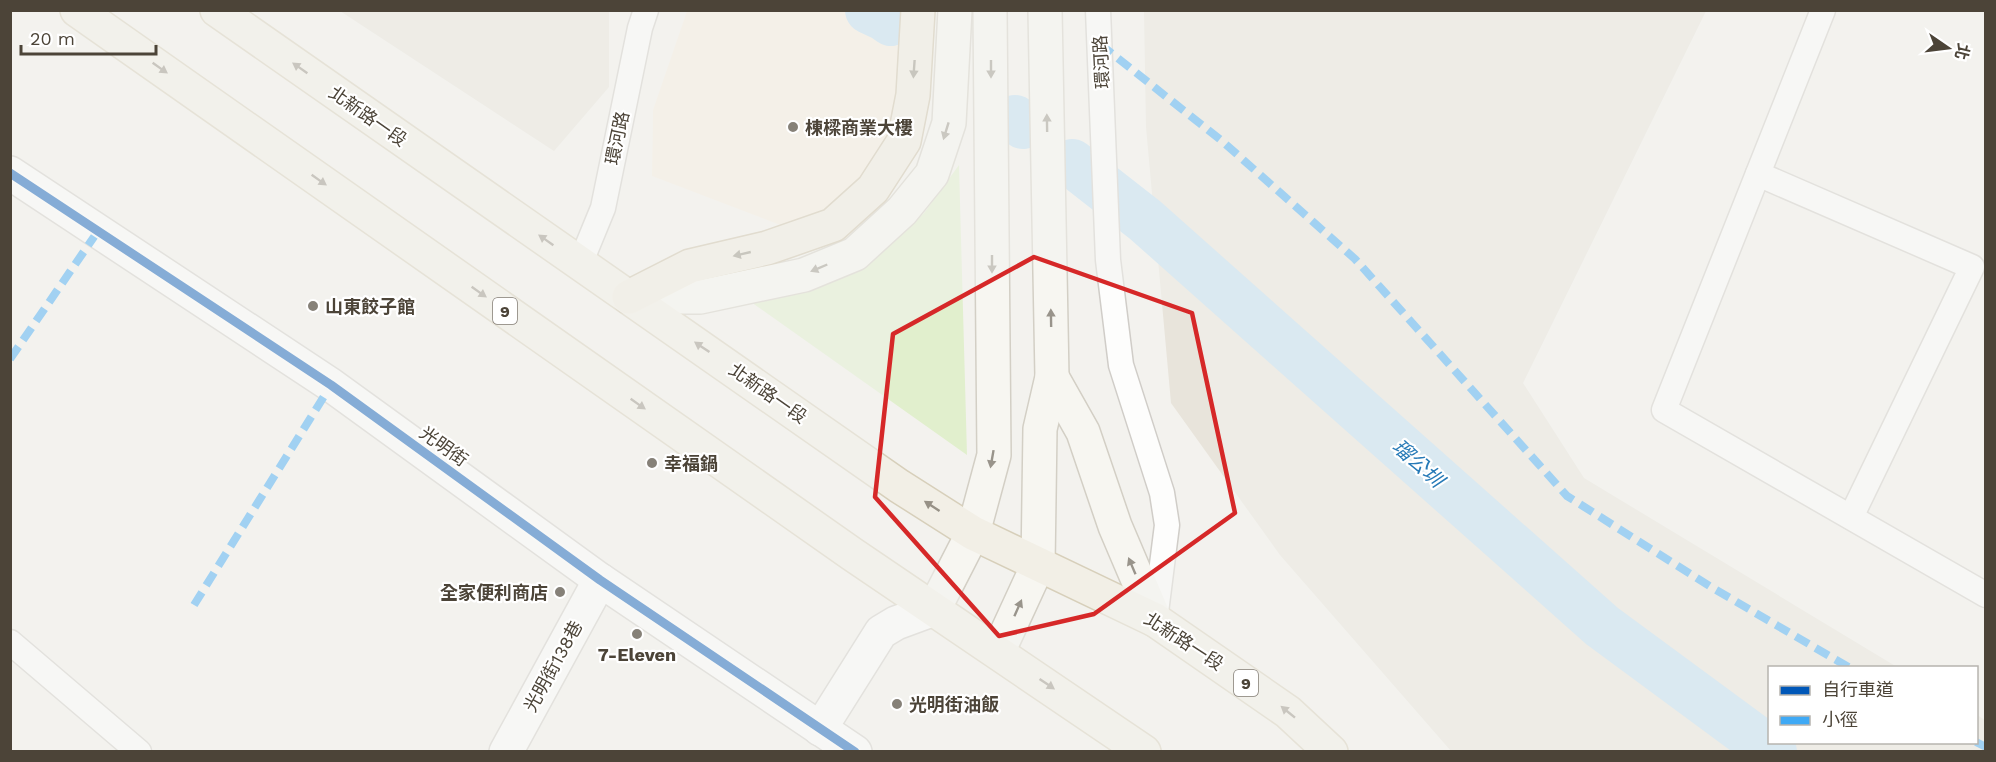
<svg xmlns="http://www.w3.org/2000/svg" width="1996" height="762" viewBox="0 0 1996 762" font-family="'Work Sans','Noto Sans TC',sans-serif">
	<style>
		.residential { fill: #e8e4db }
		.commercial { fill: #f6eee1 }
		.green { fill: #e1efcd }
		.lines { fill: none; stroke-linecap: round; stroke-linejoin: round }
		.canal { stroke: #bcddf4; stroke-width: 48 }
		.service-casing { stroke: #d0cdc8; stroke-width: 27 }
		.minor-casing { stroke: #d0cdc8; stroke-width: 36 }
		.secondary-casing { stroke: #d3cfc5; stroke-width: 36 }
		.primary-casing { stroke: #d7cfba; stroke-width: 36 }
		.trunk-casing { stroke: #ccc0a8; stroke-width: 36 }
		.service { stroke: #fdfdfc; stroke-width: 24 }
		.minor { stroke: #fdfdfc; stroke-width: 33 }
		.secondary { stroke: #f7f6f1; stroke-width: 33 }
		.primary { stroke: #f2efe6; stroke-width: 33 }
		.trunk { stroke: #f0ece0; stroke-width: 33 }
		.quiet { stroke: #3fa9f5; stroke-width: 8; stroke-dasharray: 15 8; stroke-linecap: butt }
		.cycleway-casing { stroke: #fff; stroke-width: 13 }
		.cycleway { stroke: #0057b8; stroke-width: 9 }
		.oneway { fill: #979186 }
		.oneway2 { fill: #969084 }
		.oneway3 { fill: #99948b }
		.marked { fill: none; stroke: #d62828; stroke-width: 4.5; stroke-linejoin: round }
		.poi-dot { fill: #868178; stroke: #fff; stroke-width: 2 }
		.labels { text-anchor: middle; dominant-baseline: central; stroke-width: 4.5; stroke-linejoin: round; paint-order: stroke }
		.shield { fill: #fff; stroke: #827c74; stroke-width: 1.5 }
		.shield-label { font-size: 16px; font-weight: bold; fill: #4c4438 }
		.street-label { font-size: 18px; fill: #4c4438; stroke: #fff }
		.poi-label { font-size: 18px; font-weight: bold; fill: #4c4438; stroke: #fff; text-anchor: start }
		.water-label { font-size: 20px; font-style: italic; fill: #277ab7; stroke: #fff }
	</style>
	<rect width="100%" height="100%" fill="#f3f2ee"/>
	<g class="residential">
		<polygon points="340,11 609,11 609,87 554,151"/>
		<polygon points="1144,11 1706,11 1523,383 1584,478 1897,667 1770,668 1770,742 1976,742 1977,715 1985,720 1985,751 1451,751 1280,555 1171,403 1146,127"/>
	</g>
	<polygon class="commercial" points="687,11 843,11 906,34 890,148 843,199 788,228 652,176 653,110"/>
	<polygon class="green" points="959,165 967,455 741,295 881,252 924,213"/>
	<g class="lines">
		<g class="canal">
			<polyline points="869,10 884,17 891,22"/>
			<polyline points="1015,119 1023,125"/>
			<polyline points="1072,163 1145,220 1602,626 1773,752"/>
		</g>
		<g class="service-casing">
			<g id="service">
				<polyline points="1098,10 1108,260 1121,365 1162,493 1167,525 1155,620"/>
				<polyline points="1823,10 1664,410 1986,595"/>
				<polyline points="1758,174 1972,267 1851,517"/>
				<polyline points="580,264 603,208 640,28 646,10"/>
				<polyline points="10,642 139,752"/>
			</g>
		</g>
		<g class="minor-casing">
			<g id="minor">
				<polyline points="10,173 331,385 600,580 855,752"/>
				<polyline points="820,729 881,632 896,623 934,609"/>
				<polyline points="506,752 600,580"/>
			</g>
		</g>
		<g class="secondary-casing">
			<g id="secondary">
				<polyline points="629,297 700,297 804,275 855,254 902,211 932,174 949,123 955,10"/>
				<polyline points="1052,377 1083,432 1115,526 1155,620"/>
				<polyline points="934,609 973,533 994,455 990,10"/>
				<polyline points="998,652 1038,565 1040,429 1052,377 1045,10"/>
			</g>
		</g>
		<g class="primary-casing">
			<g id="primary">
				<polyline points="77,10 852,554 1144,752"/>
				<polyline points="217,10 899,486 973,533 1155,620 1288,712 1331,752"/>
			</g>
		</g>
		<g class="trunk-casing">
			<polyline id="trunk" points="629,297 690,266 767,248 833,225 873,189 904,141 913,95 918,10"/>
		</g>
		<use href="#service" class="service"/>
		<use href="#minor" class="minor"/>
		<use href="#secondary" class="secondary"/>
		<use href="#primary" class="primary"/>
		<use href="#trunk" class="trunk"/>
		<g class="quiet">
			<polyline points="1100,44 1222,141 1355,259 1567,496 1711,587 1850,668"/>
			<polyline points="10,359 98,231"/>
			<polyline points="194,605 331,385"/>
			<polyline points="1976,742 1986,747"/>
		</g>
		<g class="cycleway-casing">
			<polyline id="cycleway" points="10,173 331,385 600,580 855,752"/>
		</g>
		<use href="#cycleway" class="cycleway"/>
	</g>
	<defs><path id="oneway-solid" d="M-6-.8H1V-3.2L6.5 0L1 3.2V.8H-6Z" transform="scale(1.5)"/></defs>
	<g class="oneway">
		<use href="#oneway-solid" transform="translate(160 68) rotate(35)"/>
		<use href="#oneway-solid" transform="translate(300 68) rotate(-145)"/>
		<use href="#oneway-solid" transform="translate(319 180) rotate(35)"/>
		<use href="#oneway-solid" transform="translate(546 240) rotate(-145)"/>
		<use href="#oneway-solid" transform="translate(479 292) rotate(35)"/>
		<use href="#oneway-solid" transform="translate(702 347) rotate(-146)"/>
		<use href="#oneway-solid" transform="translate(638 404) rotate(35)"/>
		<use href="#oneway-solid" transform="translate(932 506) rotate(-147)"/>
		<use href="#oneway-solid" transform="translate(1047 684) rotate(34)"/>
		<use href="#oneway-solid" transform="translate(1288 712) rotate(-141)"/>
	</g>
	<g class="oneway2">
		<use href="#oneway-solid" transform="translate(914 69) rotate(94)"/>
		<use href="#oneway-solid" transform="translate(742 254) rotate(167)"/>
	</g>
	<g class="oneway3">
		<use href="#oneway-solid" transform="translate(991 69) rotate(90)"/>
		<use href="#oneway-solid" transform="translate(1047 123) rotate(-91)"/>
		<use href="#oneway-solid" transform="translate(946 131) rotate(107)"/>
		<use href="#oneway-solid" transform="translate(992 264) rotate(90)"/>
		<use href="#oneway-solid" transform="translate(819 268) rotate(157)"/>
		<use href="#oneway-solid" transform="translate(1051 318) rotate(-91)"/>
		<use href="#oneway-solid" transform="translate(992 459) rotate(100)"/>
		<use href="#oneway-solid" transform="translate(1132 566) rotate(-113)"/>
		<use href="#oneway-solid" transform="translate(1018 608) rotate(-66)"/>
	</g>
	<path d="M0 0H1996V762H0ZM1034,257L1192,313L1235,513L1094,614L999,636L875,497L893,334Z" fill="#f3f2ee" fill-opacity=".55" fill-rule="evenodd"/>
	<path class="marked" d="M1034,257L1192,313L1235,513L1094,614L999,636L875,497L893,334Z"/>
	<g class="poi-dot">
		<circle cx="793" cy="127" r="6"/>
		<circle cx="313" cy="306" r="6"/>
		<circle cx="652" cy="463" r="6"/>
		<circle cx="560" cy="592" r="6"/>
		<circle cx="637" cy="634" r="6"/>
		<circle cx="897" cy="704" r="6"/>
	</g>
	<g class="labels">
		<g class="shield">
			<rect x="493" y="298" width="24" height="26" rx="4.5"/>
			<rect x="1234" y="670" width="24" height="26" rx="4.5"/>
		</g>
		<g class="shield-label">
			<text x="505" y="311">9</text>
			<text x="1246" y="683">9</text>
		</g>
		<g class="street-label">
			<text transform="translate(1101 62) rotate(-93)">環河路</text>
			<text transform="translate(368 116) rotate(35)">北新路一段</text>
			<text transform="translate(617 138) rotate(-78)">環河路</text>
			<text transform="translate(768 393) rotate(35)">北新路一段</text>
			<text transform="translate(444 446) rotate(36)">光明街</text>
			<text transform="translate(1184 641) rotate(33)">北新路一段</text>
			<text transform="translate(553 666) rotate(-61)">光明街138巷</text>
		</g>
		<g class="poi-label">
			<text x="805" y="127">棟樑商業大樓</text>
			<text x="325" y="306">山東餃子館</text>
			<text x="664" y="463">幸福鍋</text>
			<text x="548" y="592" text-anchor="end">全家便利商店</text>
			<text x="637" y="654" text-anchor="middle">7-Eleven</text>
			<text x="909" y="704">光明街油飯</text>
		</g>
		<g class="water-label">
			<text transform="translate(1418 463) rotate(42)">瑠公圳</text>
		</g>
	</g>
	<rect width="1996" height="762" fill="none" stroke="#4c4438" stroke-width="24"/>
	<rect x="1768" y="666" width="210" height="78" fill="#ffffff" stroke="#b7b4af" stroke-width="1.5"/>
	<rect x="1780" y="686" width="30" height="9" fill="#0057b8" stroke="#b7b4af" stroke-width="1.5"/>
	<text x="1822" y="696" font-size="18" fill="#4c4438">自行車道</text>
	<rect x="1780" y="716" width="30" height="9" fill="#3fa9f5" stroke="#b7b4af" stroke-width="1.5"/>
	<text x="1822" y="726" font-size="18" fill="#4c4438">小徑</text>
	<g transform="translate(1948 48) rotate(104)" stroke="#ffffff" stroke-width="4.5" paint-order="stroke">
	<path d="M0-4.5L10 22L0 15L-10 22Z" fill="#4c4438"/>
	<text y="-9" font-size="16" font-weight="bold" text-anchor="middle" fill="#4c4438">北</text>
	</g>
	<path d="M21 45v9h135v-9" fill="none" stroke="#4c4438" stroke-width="3"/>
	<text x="30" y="45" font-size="18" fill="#4c4438" stroke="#ffffff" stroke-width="4.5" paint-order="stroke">20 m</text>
</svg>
